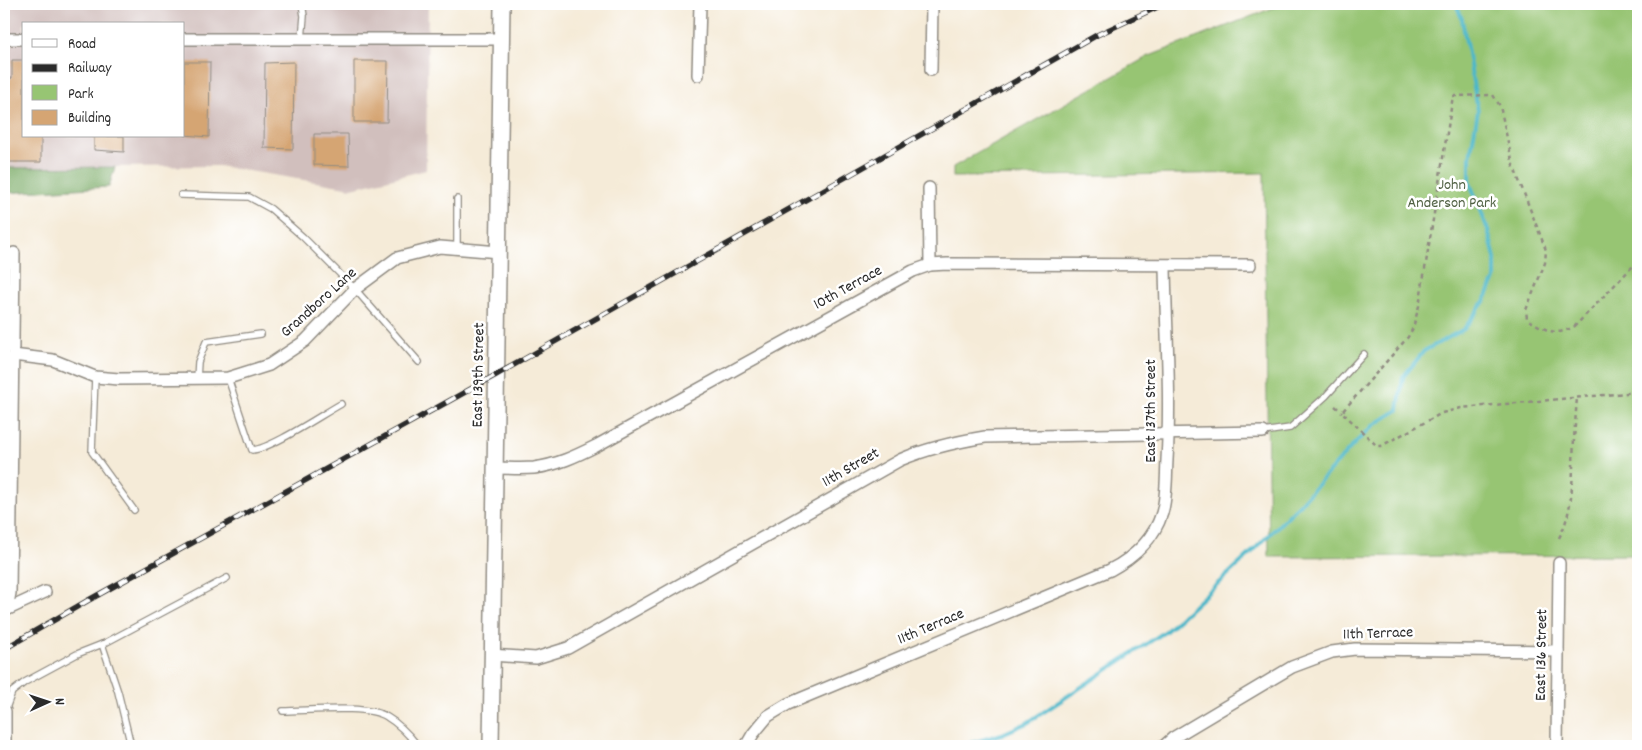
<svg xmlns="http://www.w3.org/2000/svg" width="1642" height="750" viewBox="0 0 1642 750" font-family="Dekko,sans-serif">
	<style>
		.industrial { fill: #d1bfbd; fill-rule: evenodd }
		.green { fill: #97c573; stroke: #61784f }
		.forest { fill: #79aa65; stroke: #526a48 }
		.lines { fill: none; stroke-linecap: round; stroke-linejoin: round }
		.stream { stroke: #4cb7c9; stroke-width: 4 }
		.building { fill: #d5a573 }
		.service-casing { stroke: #908b82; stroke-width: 8 }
		.minor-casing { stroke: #908b82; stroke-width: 14 }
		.tertiary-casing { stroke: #908b82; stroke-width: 18 }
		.path { stroke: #908b82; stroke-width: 2.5; stroke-dasharray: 4 4; stroke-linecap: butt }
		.service { stroke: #fff; stroke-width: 5.5 }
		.minor { stroke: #fff; stroke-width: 11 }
		.tertiary { stroke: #fff; stroke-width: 15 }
		.rail-casing { stroke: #2b2b2b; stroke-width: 5.5 }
		.rail { stroke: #fff; stroke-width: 4; stroke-dasharray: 11; stroke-linecap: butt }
		.labels { text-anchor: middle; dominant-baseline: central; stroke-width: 5; stroke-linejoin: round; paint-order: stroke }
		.park-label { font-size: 16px; fill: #516144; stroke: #fff }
		.street-label { font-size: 16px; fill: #2b2b2b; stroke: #fff }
	</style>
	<rect width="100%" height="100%" fill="#fff"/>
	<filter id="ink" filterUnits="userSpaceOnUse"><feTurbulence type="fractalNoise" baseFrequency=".02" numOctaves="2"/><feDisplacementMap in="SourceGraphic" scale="10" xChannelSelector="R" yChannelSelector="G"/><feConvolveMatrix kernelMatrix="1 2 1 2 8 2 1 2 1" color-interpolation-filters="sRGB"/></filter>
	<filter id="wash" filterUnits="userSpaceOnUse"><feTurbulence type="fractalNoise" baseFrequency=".0096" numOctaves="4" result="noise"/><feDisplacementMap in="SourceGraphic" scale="20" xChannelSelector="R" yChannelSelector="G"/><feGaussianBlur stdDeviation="1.12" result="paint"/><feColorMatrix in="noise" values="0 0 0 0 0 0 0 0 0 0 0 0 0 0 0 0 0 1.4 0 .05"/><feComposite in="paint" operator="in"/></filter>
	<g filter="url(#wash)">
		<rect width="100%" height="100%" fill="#f5ebd8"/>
		<path class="industrial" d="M4,4H428L426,170L352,188L219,166L4,168ZM24,24H184V136H24Z"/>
		<g class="green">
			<polygon points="1283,4 1638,4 1638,643 1636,643 1636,555 1269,557 1264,173 953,177 953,167 1147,57"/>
			<polygon points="4,193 9,193 4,365"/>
		</g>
		<polygon class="forest" points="115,167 109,187 4,193 4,168"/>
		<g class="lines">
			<polyline class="stream" points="961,746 1002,734 1027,723 1166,631 1250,554 1298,506 1356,442 1374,425 1398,410 1403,377 1424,351 1464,329 1485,300 1495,279 1495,258 1488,230 1470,183 1470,157 1478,111 1462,19 1456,4"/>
		</g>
		<g id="blocks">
			<g class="building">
				<polygon points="12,60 24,60 24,136 41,136 41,162 6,162 7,79 12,78"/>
				<polygon points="354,61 388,61 387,122 354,122"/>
				<polygon points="184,62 210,62 209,137 184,135"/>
				<polygon points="294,62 293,149 264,148 265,63"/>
				<polygon points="314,134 348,134 349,166 314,165"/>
				<polygon points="94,136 124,136 124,152 94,150"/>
			</g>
		</g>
	</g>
	<g filter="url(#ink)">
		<use href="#blocks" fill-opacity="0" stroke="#908b82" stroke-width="1"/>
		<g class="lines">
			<g class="service-casing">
				<g id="service">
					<polyline points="302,4 304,16 302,39"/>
					<polyline points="181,195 249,197 271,209 303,237 355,289 419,362"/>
					<polyline points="457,199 457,249"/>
					<polyline points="95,377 92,452 134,510"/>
					<path d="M228,378L252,450C271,449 321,415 341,404"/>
					<polyline points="197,379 198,362 206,342 261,334"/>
					<polyline points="1263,432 1290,428 1326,396 1364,354"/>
					<polyline points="102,644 118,692 131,746"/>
					<polyline points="5,711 12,692 25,682 77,654 105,643 227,578"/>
					<path d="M283,711C308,711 367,704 387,717C399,724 410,736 418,746"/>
				</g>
			</g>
			<g class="minor-casing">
				<g id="minor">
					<polyline points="4,39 24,39"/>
					<polyline points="184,39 501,39"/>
					<polyline points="931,70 932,4"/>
					<polyline points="698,75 700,4"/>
					<polyline points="929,188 930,265"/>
					<polyline points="13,355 53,360 95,377 119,379 228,378 269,365 305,341 355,289 397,258 440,247 499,252"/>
					<path d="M495,468C508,468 521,469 534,468C557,465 576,456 596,446L913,271L930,265L947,264L1250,265"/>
					<polyline points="4,610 8,604 10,593 14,253"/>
					<polyline points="4,611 45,592"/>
					<path d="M491,655L536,658L568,648L900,460C928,448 955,442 985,437L1263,432"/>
					<polyline points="5,746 5,711"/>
					<path d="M746,746L753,734L768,716L788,704L1110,570C1133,558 1154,539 1162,513C1167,496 1166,477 1167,460C1171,395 1166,330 1165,266"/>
					<polyline points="1164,746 1173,738 1292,667 1332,652 1355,649 1558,651"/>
					<polyline points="1557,746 1559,563"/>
				</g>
			</g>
			<g class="tertiary-casing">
				<polyline id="tertiary" points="491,746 502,4"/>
			</g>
			<g class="path">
				<path d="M1638,261L1575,326C1555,337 1549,331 1530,321L1527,319L1526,310L1545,263L1546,250L1513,165L1500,106L1493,95L1453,96L1419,306L1413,328L1408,337L1342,412L1377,446H1381L1442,413L1461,408L1638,392"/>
				<polyline points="1335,406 1342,412"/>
				<path d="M1559,538C1575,507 1572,473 1574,439C1575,425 1576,411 1577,397"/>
			</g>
			<use href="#service" class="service"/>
			<use href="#minor" class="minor"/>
			<use href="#tertiary" class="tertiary"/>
			<g class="rail-casing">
				<polyline id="rail" points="4,649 87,601 496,375 1097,35 1164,4"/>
			</g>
			<use href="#rail" class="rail"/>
		</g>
	</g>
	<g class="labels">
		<g class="park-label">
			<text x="1452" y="185">John<tspan x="1452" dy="18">Anderson Park</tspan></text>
		</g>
		<g class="street-label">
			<text transform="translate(848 288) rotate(-29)">10th Terrace</text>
			<text transform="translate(319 303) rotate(-42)">Grandboro Lane</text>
			<text transform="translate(479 375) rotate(-89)">East 139th Street</text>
			<text transform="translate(1151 411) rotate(-90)">East 137th Street</text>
			<text transform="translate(851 468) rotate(-30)">11th Street</text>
			<text transform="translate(931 627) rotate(-23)">11th Terrace</text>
			<text transform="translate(1378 634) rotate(-2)">11th Terrace</text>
			<text transform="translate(1542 655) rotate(-89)">East 136 Street</text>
		</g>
	</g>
	<rect width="1642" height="750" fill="none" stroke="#fff" stroke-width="20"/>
	<rect x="22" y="22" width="162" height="115" fill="#ffffff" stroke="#aaaaaa"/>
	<rect x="32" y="39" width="25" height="8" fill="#ffffff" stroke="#aaaaaa"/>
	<text x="68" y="48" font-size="15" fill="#2b2b2b">Road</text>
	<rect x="32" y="64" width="25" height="8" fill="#2b2b2b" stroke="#aaaaaa"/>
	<text x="68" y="72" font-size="15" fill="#2b2b2b">Railway</text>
	<rect x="32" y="85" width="25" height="15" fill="#97c573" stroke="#aaaaaa"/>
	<text x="68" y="98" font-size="15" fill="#2b2b2b">Park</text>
	<rect x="32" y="110" width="25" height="15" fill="#d5a573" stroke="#aaaaaa"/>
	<text x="68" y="122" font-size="15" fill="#2b2b2b">Building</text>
	<g transform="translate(48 702) rotate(87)" stroke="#ffffff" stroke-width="4" paint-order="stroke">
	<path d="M0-4L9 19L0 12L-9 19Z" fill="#2b2b2b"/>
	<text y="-8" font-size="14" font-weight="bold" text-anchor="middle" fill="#2b2b2b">N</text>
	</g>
</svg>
